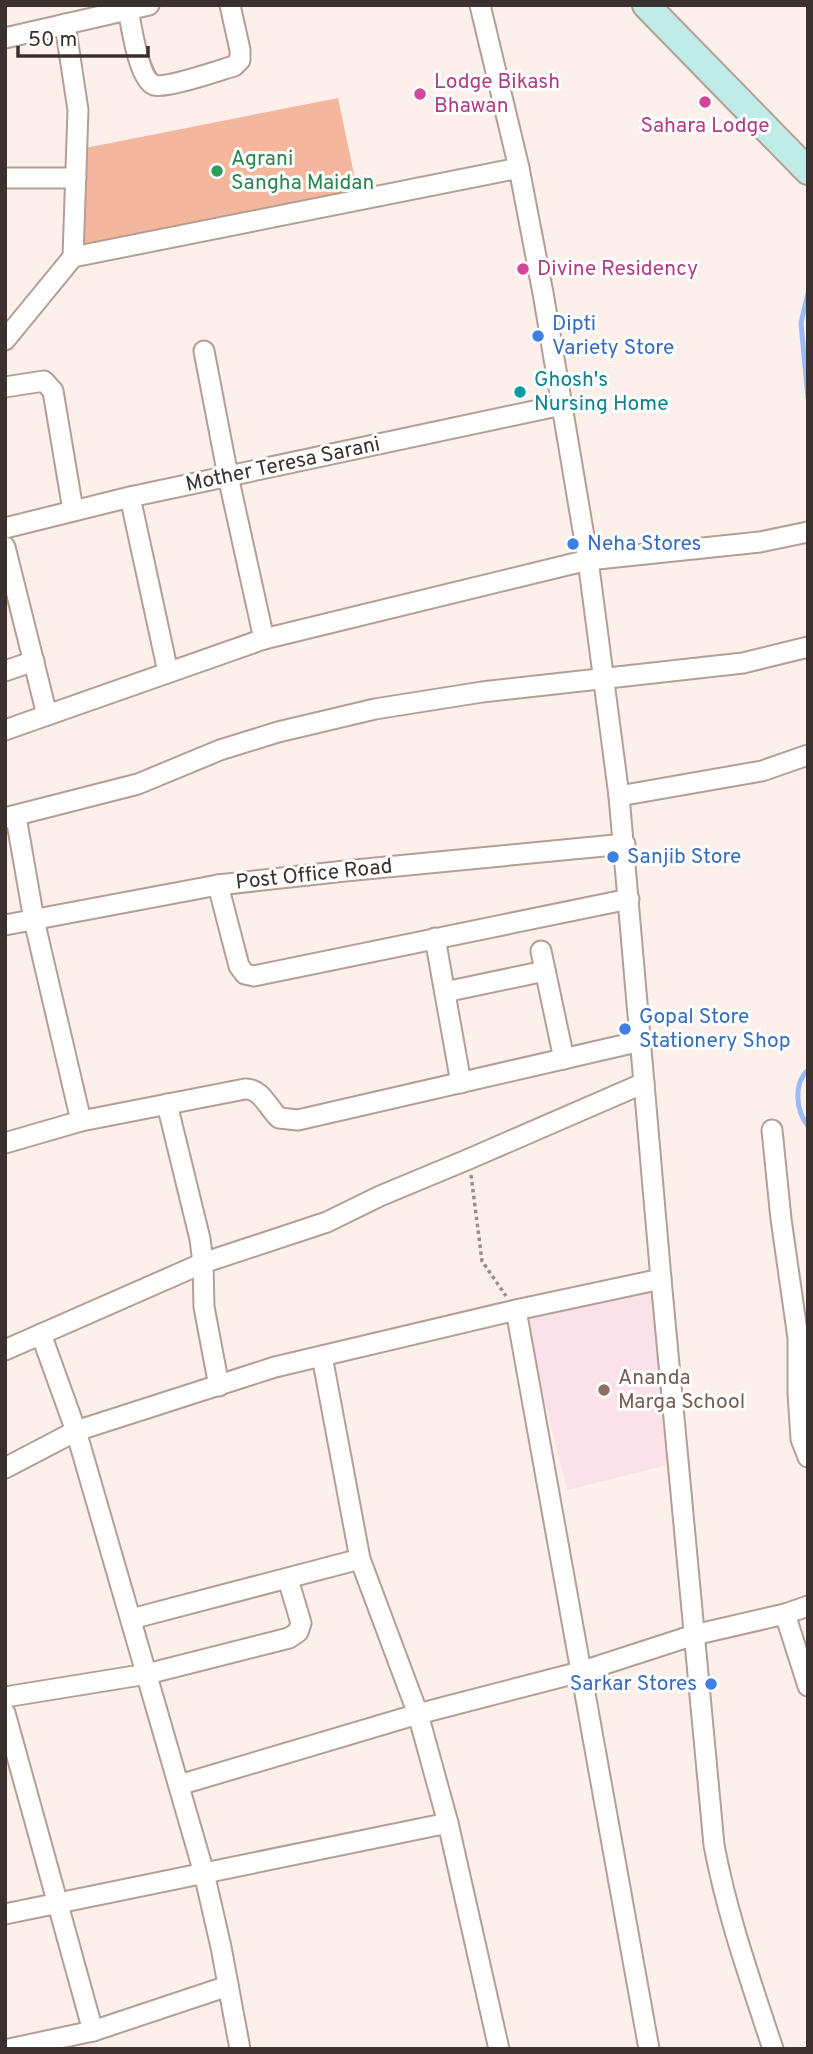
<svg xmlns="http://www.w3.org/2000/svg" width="813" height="2054" viewBox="0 0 813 2054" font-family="Overpass,sans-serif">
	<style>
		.education { fill: #fbe1e9 }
		.green { fill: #f4b79d }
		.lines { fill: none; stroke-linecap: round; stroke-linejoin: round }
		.stream { stroke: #9abbf7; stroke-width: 5 }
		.minor-casing { stroke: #b49f97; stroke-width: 23 }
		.secondary-casing { stroke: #b49f97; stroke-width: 30 }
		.path { stroke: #998e89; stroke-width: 3.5; stroke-dasharray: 3.5 3.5; stroke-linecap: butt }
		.minor { stroke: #fff; stroke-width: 19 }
		.secondary { stroke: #c0ece7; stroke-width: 26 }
		.hotel-dot { fill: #d1479c; stroke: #fff; stroke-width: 2.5 }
		.leisure-dot { fill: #2e9e5b; stroke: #fff; stroke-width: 2.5 }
		.shop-dot { fill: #3f7fe0; stroke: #fff; stroke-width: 2.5 }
		.culture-dot { fill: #0f9aa8; stroke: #fff; stroke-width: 2.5 }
		.education-dot { fill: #8d6e63; stroke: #fff; stroke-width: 2.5 }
		.labels { text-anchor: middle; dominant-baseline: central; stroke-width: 6; stroke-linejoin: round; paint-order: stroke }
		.hotel-label { font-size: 21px; fill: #b23c85; stroke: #fff; text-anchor: start }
		.leisure-label { font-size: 21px; fill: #27864d; stroke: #fff; text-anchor: start }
		.shop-label { font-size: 21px; fill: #366cbe; stroke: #fff; text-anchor: start }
		.culture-label { font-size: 21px; fill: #0d838f; stroke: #fff; text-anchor: start }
		.street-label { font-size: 21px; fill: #3a312e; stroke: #fff }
		.education-label { font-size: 21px; fill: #785e54; stroke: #fff; text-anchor: start }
	</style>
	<rect width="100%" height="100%" fill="#fdf0ea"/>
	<polygon class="education" points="655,1291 675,1463 567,1490 524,1317"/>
	<polygon class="green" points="338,98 358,193 80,250 80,149"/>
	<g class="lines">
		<g class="stream">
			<polyline points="808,293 801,323 808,398"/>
			<path d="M808,1070C793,1084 796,1111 808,1126"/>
		</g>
		<g class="minor-casing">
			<g id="minor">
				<path d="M480,5L519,168L543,293L588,560L619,796L661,1279L714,1845C727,1915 751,1982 773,2049"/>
				<path d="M128,9C131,25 139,80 154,85C166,89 220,70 234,66L240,60V50L230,5"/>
				<polyline points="5,38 149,5"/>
				<polyline points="5,178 76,178"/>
				<polyline points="73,257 519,168"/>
				<polyline points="5,340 73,257 78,110 65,24"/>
				<polyline points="204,351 228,476 264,639"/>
				<polyline points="5,387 44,381 53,391 73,510"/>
				<polyline points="130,497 168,672"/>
				<polyline points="5,528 130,497 562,405"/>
				<polyline points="5,547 47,715"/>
				<polyline points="5,671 34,661"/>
				<polyline points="5,730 264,639 588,560 760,542 808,532"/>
				<polyline points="619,796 762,771 808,755"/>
				<polyline points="16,817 34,920 81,1121"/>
				<polyline points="5,818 138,784 220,750 278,732 375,709 482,692 743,663 808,647"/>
				<polyline points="218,885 239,966 245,974 254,976 629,899"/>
				<polyline points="5,925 218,885 345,871 625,844"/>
				<polyline points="435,938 461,1083"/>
				<polyline points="541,951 564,1059"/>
				<polyline points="445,992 545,971"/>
				<polyline points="167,1104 200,1239 203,1263 204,1307 219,1386"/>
				<polyline points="772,1130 781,1219 798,1338 798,1393 801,1439 808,1457"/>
				<path d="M5,1143L81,1121L245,1089C261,1088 268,1108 279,1118L298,1120L641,1041"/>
				<polyline points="516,1310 649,2049"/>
				<polyline points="41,1334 76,1431 204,1873 221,1947 240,2049"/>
				<polyline points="5,1350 203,1263 327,1222 380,1196 469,1159 644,1083"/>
				<polyline points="322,1356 360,1559 418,1714 448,1823 499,2049"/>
				<polyline points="5,1468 76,1431 275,1367 516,1310 661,1279"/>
				<polyline points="785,1614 808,1686"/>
				<polyline points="131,1619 360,1559"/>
				<polyline points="5,1697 147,1674 289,1638 298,1632 301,1623 288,1579"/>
				<polyline points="5,1713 93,2031"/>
				<polyline points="179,1785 418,1714 580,1672 694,1635 785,1614 808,1606"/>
				<polyline points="5,1914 448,1823"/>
				<polyline points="9,2049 93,2031 228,1986"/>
			</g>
		</g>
		<g class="secondary-casing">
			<polyline id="secondary" points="646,5 808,171"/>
		</g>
		<polyline class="path" points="471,1175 482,1261 506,1296"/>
		<use href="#minor" class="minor"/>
		<use href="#secondary" class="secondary"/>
	</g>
	<g class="hotel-dot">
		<circle cx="420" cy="94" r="7"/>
		<circle cx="705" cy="102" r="7"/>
		<circle cx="523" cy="269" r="7"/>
	</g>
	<circle class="leisure-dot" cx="217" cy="171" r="7"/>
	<g class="shop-dot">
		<circle cx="538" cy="336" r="7"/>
		<circle cx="573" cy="544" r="7"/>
		<circle cx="613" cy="857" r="7"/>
		<circle cx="625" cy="1029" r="7"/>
		<circle cx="711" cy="1684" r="7"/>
	</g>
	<circle class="culture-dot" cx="520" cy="392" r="7"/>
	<circle class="education-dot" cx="604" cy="1390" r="7"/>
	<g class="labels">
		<g class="hotel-label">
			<text x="434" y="82">Lodge Bikash<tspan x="434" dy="24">Bhawan</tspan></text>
			<text x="705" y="126" text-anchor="middle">Sahara Lodge</text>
			<text x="537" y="269">Divine Residency</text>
		</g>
		<g class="leisure-label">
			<text x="231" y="159">Agrani<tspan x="231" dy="24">Sangha Maidan</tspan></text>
		</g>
		<g class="shop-label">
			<text x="552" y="324">Dipti<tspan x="552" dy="24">Variety Store</tspan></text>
			<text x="587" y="544">Neha Stores</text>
			<text x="627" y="857">Sanjib Store</text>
			<text x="639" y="1017">Gopal Store<tspan x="639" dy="24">Stationery Shop</tspan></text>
			<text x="697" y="1684" text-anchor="end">Sarkar Stores</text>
		</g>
		<g class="culture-label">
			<text x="534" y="380">Ghosh's<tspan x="534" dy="24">Nursing Home</tspan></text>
		</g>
		<g class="street-label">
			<text transform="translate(283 465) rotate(-12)">Mother Teresa Sarani</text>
			<text transform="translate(314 875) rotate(-6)">Post Office Road</text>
		</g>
		<g class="education-label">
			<text x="618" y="1378">Ananda<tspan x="618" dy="24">Marga School</tspan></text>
		</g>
	</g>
	<rect width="813" height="2054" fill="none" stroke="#3a312e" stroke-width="14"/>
	<path d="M18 46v10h130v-10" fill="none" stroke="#3a312e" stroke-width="3.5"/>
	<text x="28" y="46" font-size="21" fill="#3a312e" stroke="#ffffff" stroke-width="5" paint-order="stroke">50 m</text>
</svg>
